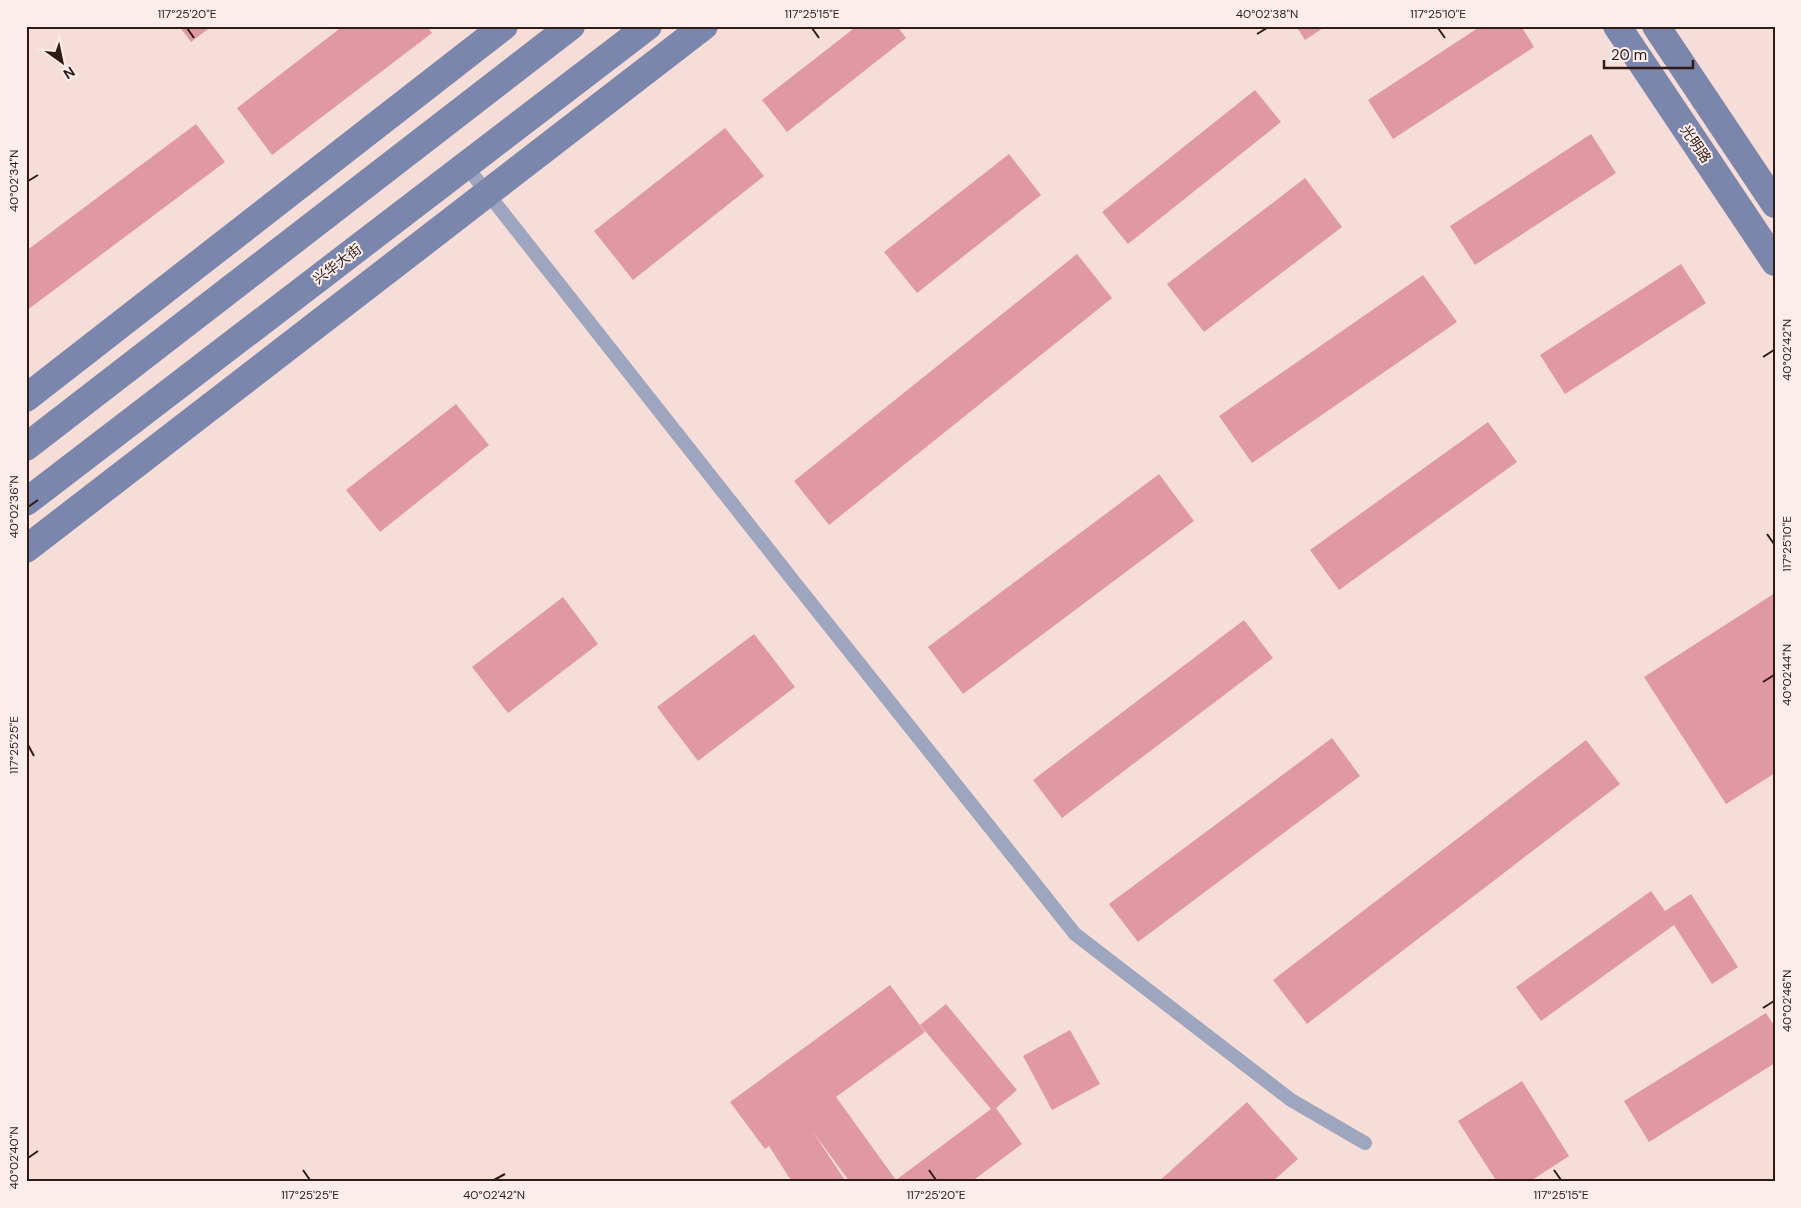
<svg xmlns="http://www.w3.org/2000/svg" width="1801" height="1208" viewBox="0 0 1801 1208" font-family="'DM Sans','Noto Sans SC',sans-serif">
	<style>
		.building { fill: #e099a2 }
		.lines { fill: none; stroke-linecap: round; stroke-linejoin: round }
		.lane { stroke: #9da5bf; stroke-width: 14 }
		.secondary { stroke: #7b86ac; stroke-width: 28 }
		.ticks { fill: none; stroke: #301a16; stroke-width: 2 }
		.labels { text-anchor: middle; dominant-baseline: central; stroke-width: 4; stroke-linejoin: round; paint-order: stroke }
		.street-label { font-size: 14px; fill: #301a16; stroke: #fbedeb }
		.neatline { fill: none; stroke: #301a16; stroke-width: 2 }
		.ticks-label { font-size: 12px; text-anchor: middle; fill: #301a16 }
	</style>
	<rect width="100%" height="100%" fill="#f7ddd7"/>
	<g class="building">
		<polygon points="179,26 212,26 191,42"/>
		<polygon points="343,26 427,26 432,33 272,155 237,108"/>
		<polygon points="857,26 897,26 906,38 787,132 762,100"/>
		<polygon points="1296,26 1326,26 1305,40"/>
		<polygon points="1481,26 1521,26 1534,47 1393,139 1368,100"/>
		<polygon points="1255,90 1281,122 1128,244 1102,212"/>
		<polygon points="196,124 225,162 26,311 26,251"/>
		<polygon points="725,128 764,176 633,280 594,231"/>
		<polygon points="1591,134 1616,173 1475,265 1450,226"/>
		<polygon points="1009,154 1041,195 917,293 884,252"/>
		<polygon points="1305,178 1342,227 1204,332 1167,284"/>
		<polygon points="1077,254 1112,298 829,525 794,481"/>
		<polygon points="1681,264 1706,303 1565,394 1540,355"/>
		<polygon points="1423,275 1457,322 1252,463 1219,416"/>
		<polygon points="456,404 489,445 380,532 346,490"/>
		<polygon points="1488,422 1517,462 1339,590 1310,550"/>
		<polygon points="1159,474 1194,521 963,694 928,647"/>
		<polygon points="1775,593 1775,773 1726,804 1644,677"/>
		<polygon points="563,597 598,644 508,713 472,667"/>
		<polygon points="1244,620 1273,658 1062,818 1033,780"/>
		<polygon points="754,634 795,687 698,761 657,707"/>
		<polygon points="1332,738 1360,776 1138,942 1109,904"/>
		<polygon points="1586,740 1620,784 1307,1024 1273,980"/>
		<polygon points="1651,891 1665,911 1691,894 1738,967 1712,984 1674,925 1541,1021 1516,987"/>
		<polygon points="890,985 925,1032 836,1097 896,1180 991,1109 920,1025 946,1004 1017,1090 996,1108 1022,1144 971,1182 850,1182 813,1132 846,1182 792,1182 769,1146 765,1149 730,1102"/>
		<polygon points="1766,1013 1775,1027 1775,1063 1649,1142 1624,1101"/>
		<polygon points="1070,1030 1100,1084 1052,1110 1023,1056"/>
		<polygon points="1522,1081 1569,1156 1529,1182 1497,1182 1458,1121"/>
		<polygon points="1247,1102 1298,1159 1272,1182 1158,1182"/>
	</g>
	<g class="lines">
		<polyline class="lane" points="466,166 795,583 1075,934 1291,1100 1365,1143"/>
		<g class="secondary">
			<polyline points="1617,26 1775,262"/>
			<polyline points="1656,26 1775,204"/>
			<polyline points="26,398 504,26"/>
			<polyline points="26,447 571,26"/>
			<polyline points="26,502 648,26"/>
			<polyline points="26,549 704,26"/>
		</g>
	</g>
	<path class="ticks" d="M187,28L194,38M812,28L819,38M1438,28L1445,38M1257,34L1267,28M28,181L38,175M1763,357L1774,350M28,507L38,500M1767,534L1774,544M1763,682L1774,675M28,745L34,756M1763,1008L1774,1001M28,1158L38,1151M303,1170L310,1180M929,1170L936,1180M1554,1170L1561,1180M494,1180L505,1174"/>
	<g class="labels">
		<g class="street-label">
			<text transform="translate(1696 144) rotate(56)">光明路</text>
			<text transform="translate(337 264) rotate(-37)">兴华大街</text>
		</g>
	</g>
	<rect width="1801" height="1208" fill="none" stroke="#fbedeb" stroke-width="55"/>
	<g transform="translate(62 62) rotate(147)" stroke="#fbedeb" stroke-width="4" paint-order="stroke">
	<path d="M0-4L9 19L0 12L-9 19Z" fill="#301a16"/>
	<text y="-8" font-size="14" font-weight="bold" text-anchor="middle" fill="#301a16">N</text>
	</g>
	<path d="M1604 60v8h89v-8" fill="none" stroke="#301a16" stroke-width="2.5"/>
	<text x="1611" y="60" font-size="15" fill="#301a16" stroke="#fbedeb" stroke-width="4" paint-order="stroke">20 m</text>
	<rect x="28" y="28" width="1746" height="1152" class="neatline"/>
	<g class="ticks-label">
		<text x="187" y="18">117°25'20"E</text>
		<text x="812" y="18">117°25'15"E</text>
		<text x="1267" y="18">40°02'38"N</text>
		<text x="1438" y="18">117°25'10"E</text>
		<text transform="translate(14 181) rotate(-90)" y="4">40°02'34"N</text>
		<text transform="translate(1787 350) rotate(-90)" y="4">40°02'42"N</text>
		<text transform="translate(14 507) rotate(-90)" y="4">40°02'36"N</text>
		<text transform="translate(1787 544) rotate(-90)" y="4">117°25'10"E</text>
		<text transform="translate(1787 675) rotate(-90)" y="4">40°02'44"N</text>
		<text transform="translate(14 745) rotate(-90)" y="4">117°25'25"E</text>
		<text transform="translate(1787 1001) rotate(-90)" y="4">40°02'46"N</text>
		<text transform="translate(14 1158) rotate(-90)" y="4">40°02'40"N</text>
		<text x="310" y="1199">117°25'25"E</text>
		<text x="494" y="1199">40°02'42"N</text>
		<text x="936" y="1199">117°25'20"E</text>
		<text x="1561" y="1199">117°25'15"E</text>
	</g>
</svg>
